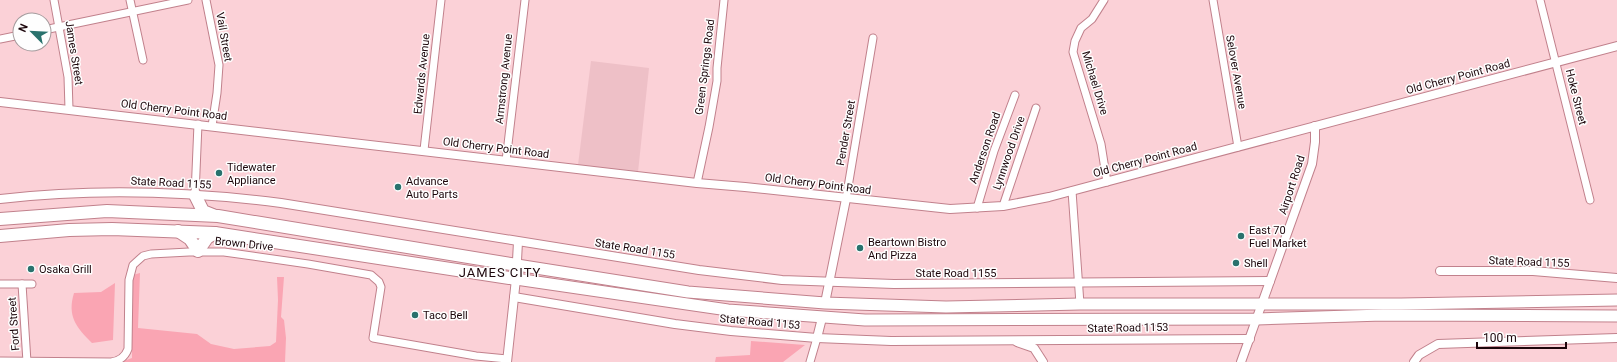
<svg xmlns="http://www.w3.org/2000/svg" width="1617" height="362" viewBox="0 0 1617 362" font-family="Roboto,sans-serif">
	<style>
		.built { fill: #eec0c7 }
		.green { fill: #faa5b3 }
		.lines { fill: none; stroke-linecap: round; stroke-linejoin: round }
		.minor-casing { stroke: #c1818c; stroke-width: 9 }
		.tertiary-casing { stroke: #c1818c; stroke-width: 10 }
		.trunk-casing { stroke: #c1818c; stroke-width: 13 }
		.motorway-casing { stroke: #c1818c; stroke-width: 14 }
		.minor { stroke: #fff; stroke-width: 7 }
		.tertiary { stroke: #fff; stroke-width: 8 }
		.trunk { stroke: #fff; stroke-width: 11 }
		.motorway { stroke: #fff; stroke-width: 12 }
		.poi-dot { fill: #29726d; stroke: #fefefe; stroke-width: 1.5 }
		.labels { text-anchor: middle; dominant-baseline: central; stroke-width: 3; stroke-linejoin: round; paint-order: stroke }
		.street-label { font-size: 11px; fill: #1c060b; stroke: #fefefe }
		.poi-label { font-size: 11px; fill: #1c060b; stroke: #fefefe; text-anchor: start }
		.quarter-label { font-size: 13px; letter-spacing: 1px; fill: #1c060b; stroke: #fefefe }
	</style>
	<rect width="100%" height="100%" fill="#fbd1d7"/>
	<polygon class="built" points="591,61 649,68 638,172 578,165"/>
	<g class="green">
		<polygon points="140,273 138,328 197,334 211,344 234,349 270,346 276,342 278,300 277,277 284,277 281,317 284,320 286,338 285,362 121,362 132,358 131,313 133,275"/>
		<path d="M115,283L113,340L92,343C76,327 67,316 74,293L101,292Z"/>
		<polygon points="751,341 805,345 783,362 715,362 716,357 750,355"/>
	</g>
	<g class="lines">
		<g class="minor-casing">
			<g id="minor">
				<polyline points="54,0 68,77 69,109"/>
				<polyline points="130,0 143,60"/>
				<polyline points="206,0 219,65 217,93 212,126"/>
				<polyline points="1104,0 1092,19 1081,28 1075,41 1073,52 1101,144 1107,182"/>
				<polyline points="1213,0 1238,147"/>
				<polyline points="1540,0 1590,200"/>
				<polyline points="44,30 188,0"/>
				<polyline points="0,39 20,35"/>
				<polyline points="424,150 441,0"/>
				<polyline points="506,161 525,0"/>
				<polyline points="697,183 709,127 717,81 717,68 724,0"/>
				<polyline points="1072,191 1080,304"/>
				<polyline points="195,195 198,124"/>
				<polyline points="846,199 873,38"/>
				<polyline points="1003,206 1036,108"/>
				<polyline points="977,208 994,151 1015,95"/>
				<polyline points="0,284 32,284"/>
				<polyline points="22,284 27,362"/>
				<path d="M0,361L111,362C120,361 125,357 128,349L129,280L133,265L143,256L151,254L189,252H224L308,264L371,275L379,282L381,287L373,338L476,356L507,359"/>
				<polyline points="810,362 817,338"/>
			</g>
		</g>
		<g class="tertiary-casing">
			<g id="tertiary">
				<polyline points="0,102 697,183 745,187 950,209 1003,206 1049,197 1617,46"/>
				<path d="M0,199C94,188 188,191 281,203L699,270L782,280L894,284L1270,281"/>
				<polyline points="1440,271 1533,271 1617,278"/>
				<polyline points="514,297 675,324 731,331 817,338 891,341 1250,339"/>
				<polyline points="825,303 846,199"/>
				<polyline points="817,338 822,318"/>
				<polyline points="1017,342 1034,348 1043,362"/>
				<polyline points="507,362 516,279 518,242"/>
				<polyline points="1241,362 1312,164 1315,142 1315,126"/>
				<polyline points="1414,362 1419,355 1438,344 1617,338"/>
			</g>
		</g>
		<g class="trunk-casing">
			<g id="trunk">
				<polyline points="517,265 688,292 825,303 946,307 1080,304 1401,304 1617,300"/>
				<polyline points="516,279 728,310 865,320 1257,319 1383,315 1617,316"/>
			</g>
		</g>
		<g class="motorway-casing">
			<g id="motorway">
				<polyline points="195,195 203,211 213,215"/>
				<polyline points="0,219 107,211 218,216 517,265"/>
				<polyline points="178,231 190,239 198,251 207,238 215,233"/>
				<polyline points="0,236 69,230 112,229 215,233 516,279"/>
			</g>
		</g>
		<use href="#minor" class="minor"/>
		<use href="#tertiary" class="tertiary"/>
		<use href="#trunk" class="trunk"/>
		<use href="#motorway" class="motorway"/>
	</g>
	<g class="poi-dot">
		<circle cx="219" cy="173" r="4"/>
		<circle cx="398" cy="187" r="4"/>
		<circle cx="1241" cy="236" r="4"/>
		<circle cx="860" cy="248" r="4"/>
		<circle cx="1236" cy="263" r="4"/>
		<circle cx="31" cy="269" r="4"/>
		<circle cx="415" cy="315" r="4"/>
	</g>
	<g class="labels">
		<g class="street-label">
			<text transform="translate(224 37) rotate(80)">Vail Street</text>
			<text transform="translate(74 53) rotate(81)">James Street</text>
			<text transform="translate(705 67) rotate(-83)">Green Springs Road</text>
			<text transform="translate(1236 72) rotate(80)">Selover Avenue</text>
			<text transform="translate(422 74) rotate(-84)">Edwards Avenue</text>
			<text transform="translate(1458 77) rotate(-15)">Old Cherry Point Road</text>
			<text transform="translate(504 79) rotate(-84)">Armstrong Avenue</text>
			<text transform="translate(1095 83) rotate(73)">Michael Drive</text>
			<text transform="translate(1576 97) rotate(76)">Hoke Street</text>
			<text transform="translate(174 110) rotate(7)">Old Cherry Point Road</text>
			<text transform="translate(846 133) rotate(-80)">Pender Street</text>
			<text transform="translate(496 148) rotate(7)">Old Cherry Point Road</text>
			<text transform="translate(985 148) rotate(-71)">Anderson Road</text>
			<text transform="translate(1009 153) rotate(-71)">Lynnwood Drive</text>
			<text transform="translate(1145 160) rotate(-15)">Old Cherry Point Road</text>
			<text transform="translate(171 183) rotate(3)">State Road 1155</text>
			<text transform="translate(818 184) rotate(7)">Old Cherry Point Road</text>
			<text transform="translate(1292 185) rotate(-72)">Airport Road</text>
			<text transform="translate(244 244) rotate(6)">Brown Drive</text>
			<text transform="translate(635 249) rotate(9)">State Road 1155</text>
			<text transform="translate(1529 262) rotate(2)">State Road 1155</text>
			<text x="956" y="273">State Road 1155</text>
			<text transform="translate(760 322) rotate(5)">State Road 1153</text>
			<text transform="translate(14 324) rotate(-94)">Ford Street</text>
			<text transform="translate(1128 328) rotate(-1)">State Road 1153</text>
		</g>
		<g class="poi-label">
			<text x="227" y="167">Tidewater<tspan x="227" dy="13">Appliance</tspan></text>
			<text x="406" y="181">Advance<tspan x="406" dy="13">Auto Parts</tspan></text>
			<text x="1249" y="230">East 70<tspan x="1249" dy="13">Fuel Market</tspan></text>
			<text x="868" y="242">Beartown Bistro<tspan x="868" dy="13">And Pizza</tspan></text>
			<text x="1244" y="263">Shell</text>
			<text x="39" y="269">Osaka Grill</text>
			<text x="423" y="315">Taco Bell</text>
		</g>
		<g class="quarter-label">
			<text x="500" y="272">JAMES CITY</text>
		</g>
	</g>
	<g transform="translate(32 32) rotate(294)"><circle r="19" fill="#fefefe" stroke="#a49b9d"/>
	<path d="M0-3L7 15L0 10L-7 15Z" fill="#29726d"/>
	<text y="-6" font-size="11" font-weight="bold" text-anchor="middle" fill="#1c060b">N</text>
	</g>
	<path d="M1477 342v6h89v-6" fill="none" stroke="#1c060b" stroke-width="2"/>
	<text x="1483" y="342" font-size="12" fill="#1c060b" stroke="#fefefe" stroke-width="3" paint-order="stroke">100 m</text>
</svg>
